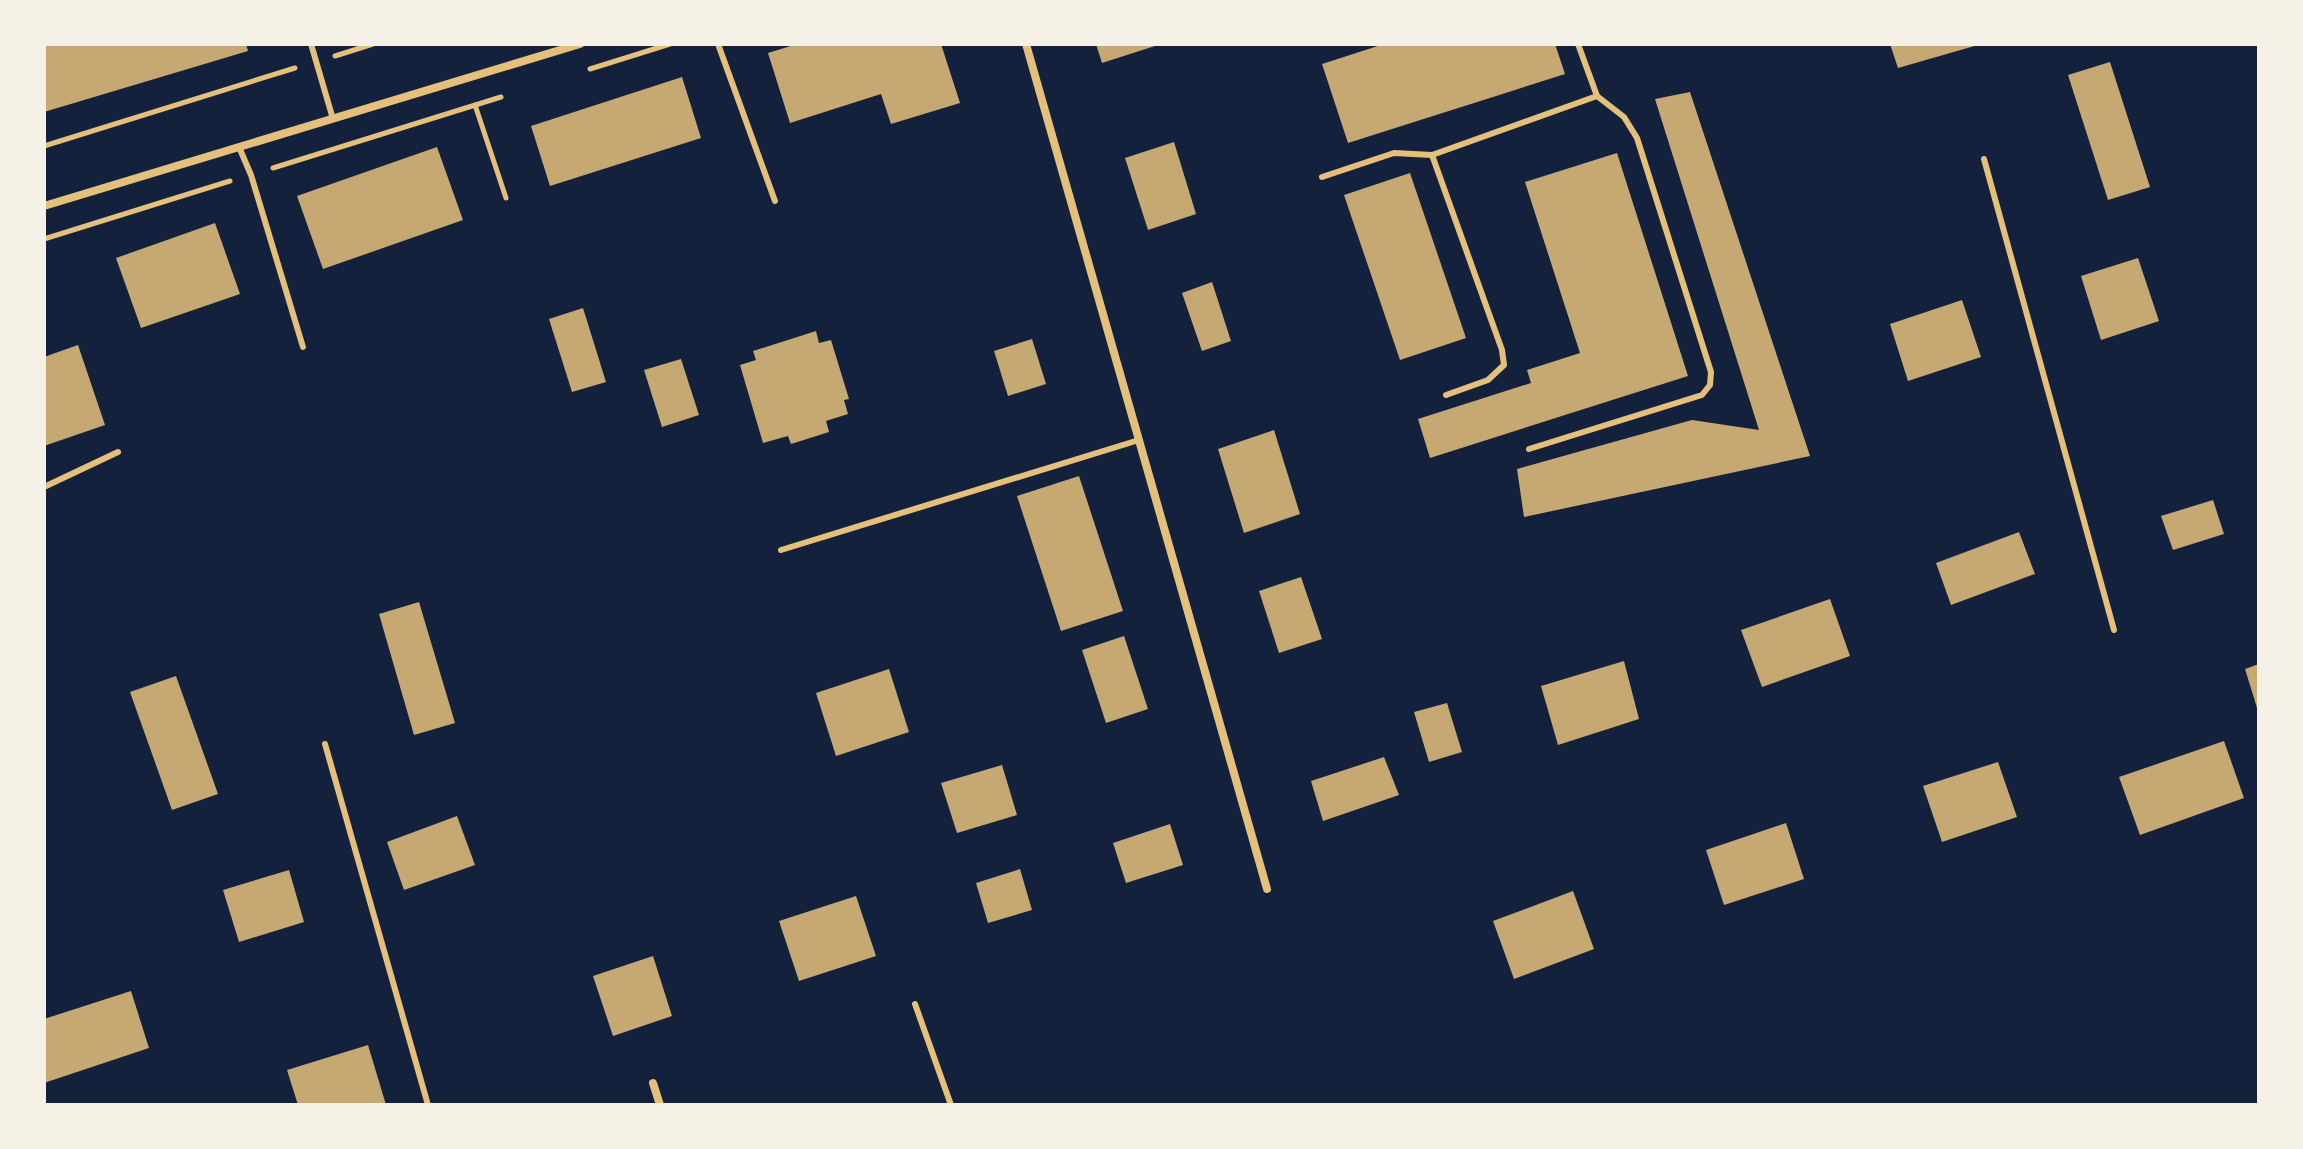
<svg xmlns="http://www.w3.org/2000/svg" width="2303" height="1149" viewBox="0 0 2303 1149" font-family="Inter,sans-serif">
	<style>
		.building { fill: #c6a872 }
		.lines { fill: none; stroke-linecap: round; stroke-linejoin: round }
		.path { stroke: #e5c07b; stroke-width: 5 }
		.service { stroke: #e5c07b; stroke-width: 6 }
		.minor { stroke: #e5c07b; stroke-width: 8 }
	</style>
	<rect width="100%" height="100%" fill="#14213d"/>
	<g class="building">
		<polygon points="44,44 246,44 248,51 44,112"/>
		<polygon points="797,44 941,44 960,103 891,124 881,94 790,123 768,53"/>
		<polygon points="1096,44 1158,44 1158,45 1102,63"/>
		<polygon points="1384,44 1555,44 1565,74 1348,143 1322,64"/>
		<polygon points="1890,44 1978,44 1978,45 1898,68"/>
		<polygon points="2110,62 2150,187 2108,200 2068,75"/>
		<polygon points="682,77 701,138 550,186 531,126"/>
		<polygon points="1690,92 1810,456 1524,517 1517,469 1692,420 1759,430 1655,99"/>
		<polygon points="1174,142 1196,214 1148,230 1125,158"/>
		<polygon points="437,147 463,220 323,269 297,196"/>
		<polygon points="1617,153 1688,376 1430,458 1418,419 1531,383 1527,370 1580,353 1525,182"/>
		<polygon points="1410,173 1466,338 1400,360 1344,195"/>
		<polygon points="215,223 240,294 141,328 116,258"/>
		<polygon points="2138,258 2159,321 2101,340 2081,276"/>
		<polygon points="1212,282 1231,341 1202,351 1182,293"/>
		<polygon points="1962,300 1981,357 1908,381 1890,324"/>
		<polygon points="583,308 606,382 572,392 549,319"/>
		<polygon points="816,331 819,343 831,340 849,399 844,400 848,414 826,421 829,432 791,444 788,436 763,443 740,365 756,360 753,351"/>
		<polygon points="1032,339 1046,384 1008,396 994,351"/>
		<polygon points="78,345 105,425 44,446 44,357"/>
		<polygon points="681,359 699,415 662,427 644,370"/>
		<polygon points="1274,430 1300,514 1244,533 1218,449"/>
		<polygon points="1079,476 1123,611 1061,631 1017,496"/>
		<polygon points="2213,500 2224,534 2173,550 2161,516"/>
		<polygon points="2019,532 2035,574 1951,605 1936,563"/>
		<polygon points="1301,577 1322,639 1279,653 1259,591"/>
		<polygon points="1830,599 1850,656 1762,687 1741,630"/>
		<polygon points="419,602 455,723 414,735 379,614"/>
		<polygon points="1124,636 1148,709 1106,723 1082,650"/>
		<polygon points="1624,661 1639,719 1558,745 1541,686"/>
		<polygon points="2259,664 2259,711 2258,711 2245,669"/>
		<polygon points="889,669 909,732 836,756 816,693"/>
		<polygon points="176,676 218,794 172,810 130,692"/>
		<polygon points="1447,703 1462,752 1429,762 1414,712"/>
		<polygon points="2224,741 2244,798 2140,835 2119,777"/>
		<polygon points="1384,757 1399,795 1323,821 1311,781"/>
		<polygon points="1998,762 2017,817 1942,842 1923,786"/>
		<polygon points="1002,765 1017,815 957,833 941,783"/>
		<polygon points="457,816 475,865 404,890 387,842"/>
		<polygon points="1786,823 1804,879 1724,905 1706,850"/>
		<polygon points="1170,824 1183,865 1126,883 1113,843"/>
		<polygon points="1020,869 1032,910 988,923 976,883"/>
		<polygon points="289,870 304,922 239,942 223,890"/>
		<polygon points="1573,891 1594,949 1514,979 1493,921"/>
		<polygon points="856,896 876,956 799,981 779,921"/>
		<polygon points="653,956 672,1016 613,1036 593,976"/>
		<polygon points="131,991 149,1048 44,1083 44,1019"/>
		<polygon points="368,1045 386,1105 298,1105 287,1070"/>
	</g>
	<g class="lines">
		<g class="path">
			<polyline points="335,56 373,44"/>
			<polyline points="590,69 670,44"/>
			<polyline points="475,105 506,198"/>
			<polyline points="44,146 295,68"/>
			<polyline points="273,168 501,97"/>
			<polyline points="44,239 230,181"/>
		</g>
		<g class="service">
			<polyline points="311,44 333,119"/>
			<polyline points="718,44 775,201"/>
			<polyline points="239,147 251,175 303,347"/>
			<polyline points="1984,159 2114,630"/>
			<polyline points="1322,177 1394,153 1432,155"/>
			<polyline points="1446,395 1488,380 1504,365 1502,350 1432,155 1597,96 1578,44"/>
			<polyline points="1529,449 1702,395 1710,385 1711,372 1637,138 1624,117 1597,96"/>
			<polyline points="44,487 118,452"/>
			<polyline points="781,550 1139,440"/>
			<polyline points="325,744 428,1105"/>
			<polyline points="915,1004 951,1105"/>
		</g>
		<g class="minor">
			<polyline points="1026,44 1267,889"/>
			<polyline points="44,206 580,44"/>
			<polyline points="653,1083 660,1105"/>
		</g>
	</g>
	<rect width="2303" height="1149" fill="none" stroke="#f6f1e7" stroke-width="92"/>
</svg>
